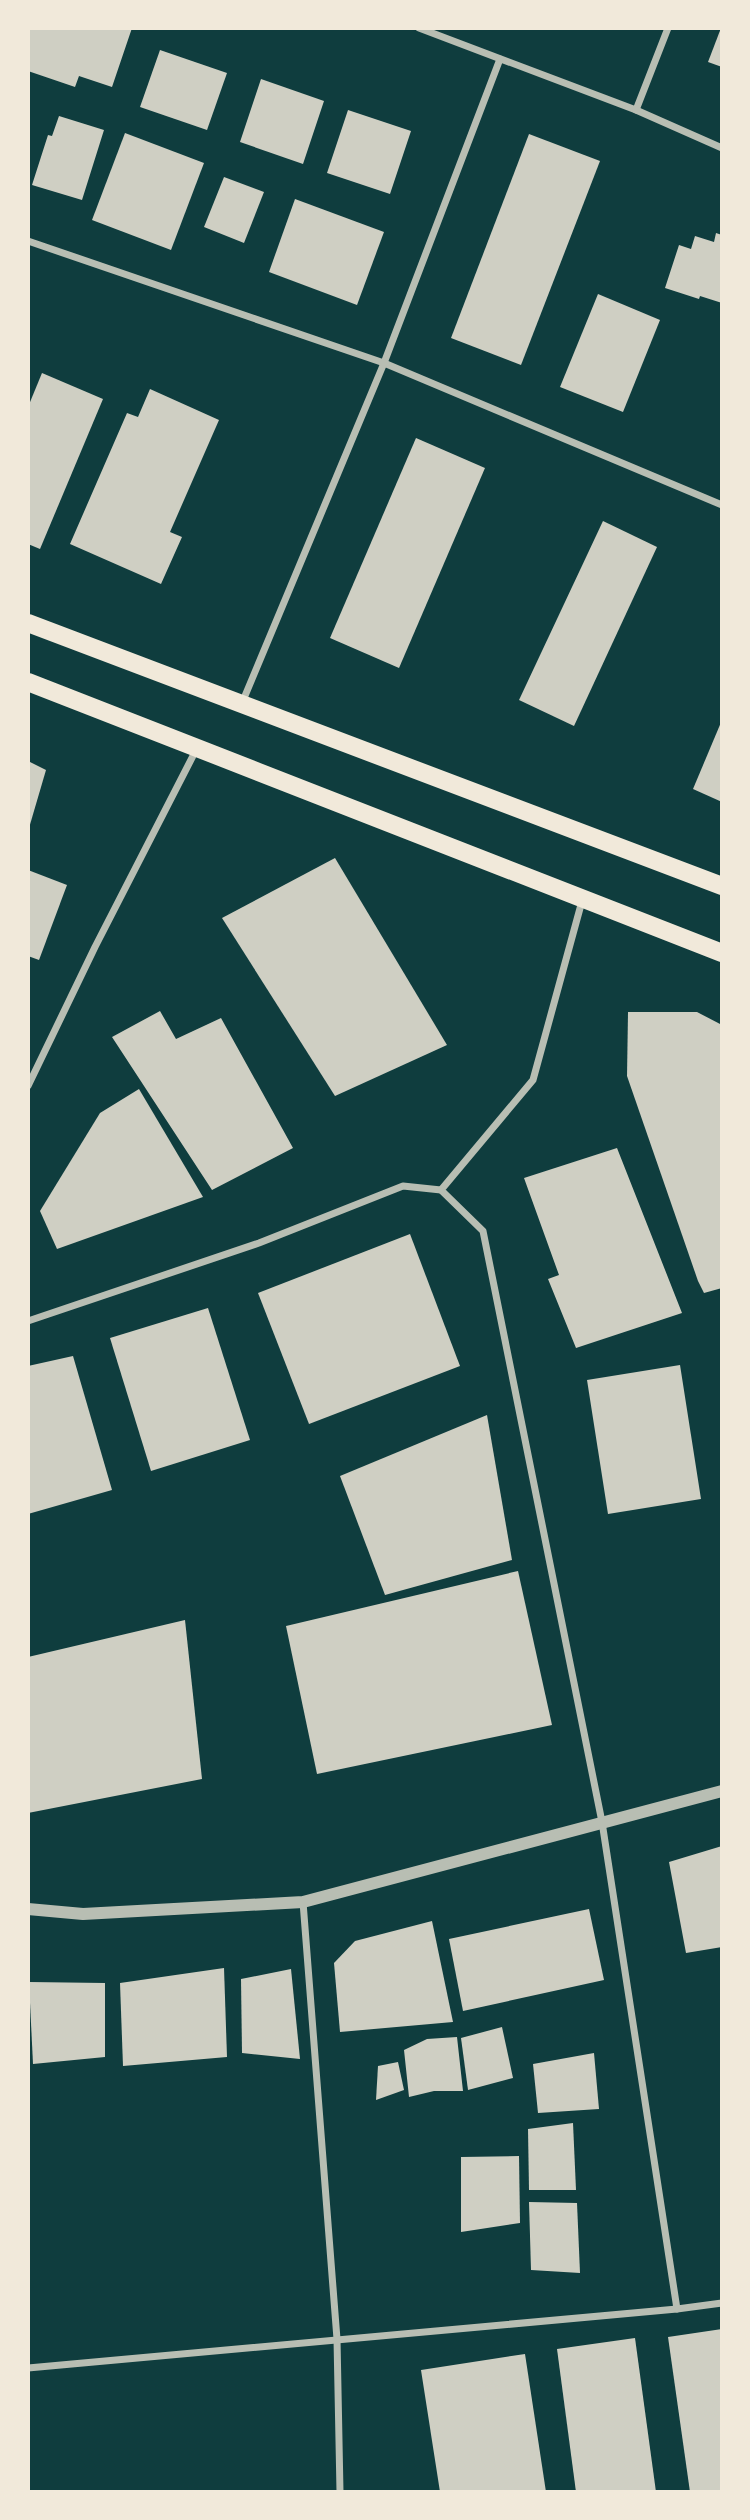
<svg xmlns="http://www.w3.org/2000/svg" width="750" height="2520" viewBox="0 0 750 2520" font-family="'Exo 2',sans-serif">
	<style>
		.building { fill: #cfcfc3 }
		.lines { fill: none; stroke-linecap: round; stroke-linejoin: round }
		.minor { stroke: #b8beb3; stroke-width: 7 }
		.tertiary { stroke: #b8beb3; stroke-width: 12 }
		.primary { stroke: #f1e9da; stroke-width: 18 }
	</style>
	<rect width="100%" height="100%" fill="#0f3d3e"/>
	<g class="building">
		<polygon points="28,28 132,28 112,87 79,76 75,87 28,71"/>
		<polygon points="721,28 722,28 722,67 708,62"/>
		<polygon points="160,50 227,73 207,130 140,107"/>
		<polygon points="261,79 324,101 303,164 240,142"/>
		<polygon points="348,110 411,131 390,194 327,173"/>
		<polygon points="59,116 104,130 82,200 32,185 48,135 52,136"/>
		<polygon points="125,133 204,163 171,250 92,220"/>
		<polygon points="529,134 600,161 521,365 451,338"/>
		<polygon points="224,177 264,192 244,243 204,227"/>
		<polygon points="295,199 384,232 357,305 269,272"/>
		<polygon points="716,233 722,235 722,303 700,296 699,299 665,288 679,245 691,249 695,236 714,242"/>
		<polygon points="598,294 660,320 623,412 560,387"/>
		<polygon points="42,373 103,399 40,549 28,544 28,407"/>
		<polygon points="150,389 219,420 170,532 182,537 161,584 70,544 127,413 138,417"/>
		<polygon points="416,438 485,468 399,668 330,638"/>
		<polygon points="603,521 657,547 574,726 519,700"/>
		<polygon points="722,720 722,802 693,789"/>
		<polygon points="28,761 46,770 29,828 28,827"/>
		<polygon points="335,858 447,1045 335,1096 222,918"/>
		<polygon points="28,870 67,885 39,960 28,956"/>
		<polygon points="160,1011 176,1039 221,1018 293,1148 212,1190 112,1037"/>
		<polygon points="628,1012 697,1012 722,1025 722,1288 704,1293 698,1281 627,1076"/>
		<polygon points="139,1089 203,1197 57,1249 40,1211 100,1113"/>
		<polygon points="617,1148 682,1313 576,1348 548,1279 559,1275 524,1178"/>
		<polygon points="410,1234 460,1366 309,1424 258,1293"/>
		<polygon points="208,1308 250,1440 151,1471 110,1338"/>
		<polygon points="73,1356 112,1490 28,1514 28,1366"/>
		<polygon points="680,1365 701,1499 608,1514 587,1380"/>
		<polygon points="487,1415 512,1560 385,1595 340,1476"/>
		<polygon points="518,1571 552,1725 317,1774 286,1626"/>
		<polygon points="185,1620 202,1779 28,1813 28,1657"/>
		<polygon points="722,1846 722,1947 686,1953 669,1862"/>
		<polygon points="589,1909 604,1980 463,2011 449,1939"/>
		<polygon points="432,1921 453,2022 340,2032 334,1963 355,1941"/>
		<polygon points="224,1968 227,2057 123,2066 120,1983"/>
		<polygon points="291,1969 300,2059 242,2053 241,1979"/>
		<polygon points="29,1982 105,1983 105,2057 33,2064"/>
		<polygon points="502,2027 513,2078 468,2090 461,2038"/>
		<polygon points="457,2037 463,2091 434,2091 409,2097 404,2050 427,2039"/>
		<polygon points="594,2053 599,2109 538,2113 533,2064"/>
		<polygon points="398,2062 404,2090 376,2100 378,2066"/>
		<polygon points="573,2123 576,2190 529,2190 528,2129"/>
		<polygon points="519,2156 520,2223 461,2232 461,2157"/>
		<polygon points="529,2202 577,2203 580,2273 531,2270"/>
		<polygon points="722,2329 722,2492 690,2492 668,2337"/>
		<polygon points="635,2338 656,2492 576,2492 557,2349"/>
		<polygon points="525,2354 546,2492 440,2492 421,2370"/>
	</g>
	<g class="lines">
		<g class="minor">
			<polyline points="419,28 636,110 722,148"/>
			<polyline points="636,110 668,28"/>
			<polyline points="28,241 384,363 722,505"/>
			<polyline points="242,703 384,363 500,59"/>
			<polyline points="582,901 533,1080 441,1190 483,1231 602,1822 677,2309"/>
			<polyline points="28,1086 95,947 196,750"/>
			<polyline points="28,1321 259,1243 403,1186 441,1190"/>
			<polyline points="303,1902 337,2339 340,2492"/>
			<polyline points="28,2368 677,2309 722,2303"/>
		</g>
		<polyline class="tertiary" points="28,1909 83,1914 303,1902 722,1791"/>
		<g class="primary">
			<polyline points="28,623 722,886"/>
			<polyline points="28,682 722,953"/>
		</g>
	</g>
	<rect width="750" height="2520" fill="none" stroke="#f1e9da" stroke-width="60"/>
</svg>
